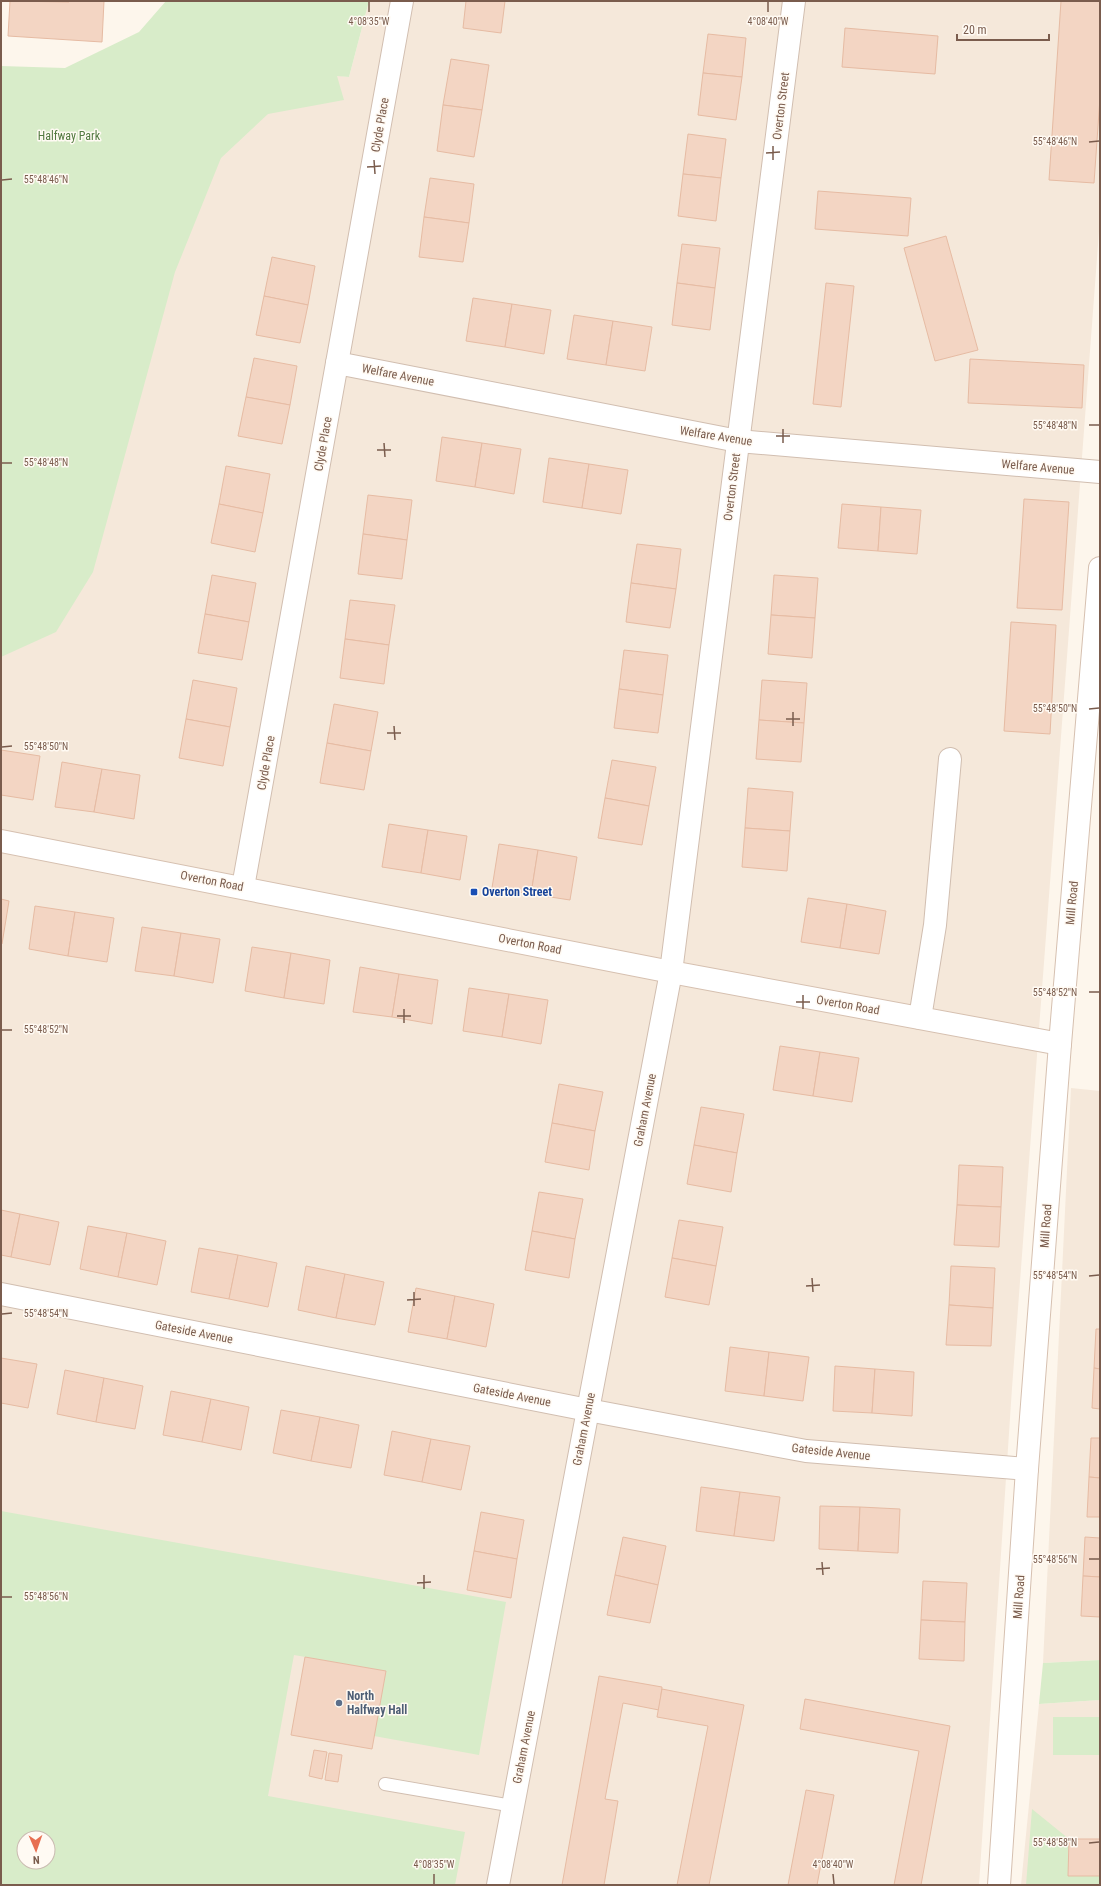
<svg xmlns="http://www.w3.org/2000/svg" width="1101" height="1886" viewBox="0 0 1101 1886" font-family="'Roboto Condensed',sans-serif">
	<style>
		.residential { fill: #f5e8da; fill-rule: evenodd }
		.green { fill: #d8ecc9; fill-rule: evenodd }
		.building { fill: #f3d5c3; stroke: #e6bba3 }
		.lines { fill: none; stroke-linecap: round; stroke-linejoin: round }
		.lane-casing { stroke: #d1beb0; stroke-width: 14 }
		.street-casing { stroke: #d1beb0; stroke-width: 24 }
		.secondary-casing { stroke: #d6c0b0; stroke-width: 24 }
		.lane { stroke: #fff; stroke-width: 12 }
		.street { stroke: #fff; stroke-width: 22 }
		.secondary { stroke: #fff; stroke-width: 22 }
		.ticks { fill: none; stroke: #7a5c4d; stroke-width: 1.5 }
		.transit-dot { fill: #1a4fb4; stroke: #fffaf3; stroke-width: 1.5 }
		.service-dot { fill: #5c6f8a; stroke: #fffaf3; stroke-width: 1.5 }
		.labels { text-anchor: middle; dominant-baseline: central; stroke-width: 3; stroke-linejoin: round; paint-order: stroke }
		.street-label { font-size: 12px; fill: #7a5c4d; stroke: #fffaf3 }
		.park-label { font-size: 12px; fill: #537a41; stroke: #fffaf3 }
		.transit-label { font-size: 12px; font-weight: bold; fill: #164399; stroke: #fffaf3; text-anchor: start }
		.service-label { font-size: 12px; font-weight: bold; fill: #4e5e75; stroke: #fffaf3; text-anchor: start }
		.ticks-label { font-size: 10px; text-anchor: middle; fill: #7a5c4d; stroke: #fffaf3; stroke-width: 3; stroke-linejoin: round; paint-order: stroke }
	</style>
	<rect width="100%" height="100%" fill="#fdf6ec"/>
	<g class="residential">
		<path d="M369,1H1100V218L1012,1388L979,1885H1V609L239,64L349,77ZM24,1838H48V1862H24Z"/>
		<polygon points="1071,1088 1100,1091 1100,1660 1043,1663"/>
		<polygon points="1100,1700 1100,1885 1021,1885 1039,1704"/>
	</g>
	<g class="green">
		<polygon points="166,1 369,1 349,77 337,76 344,100 268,114 221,158 175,272 93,572 56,632 1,657 1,66 65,68 139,32"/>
		<path d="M1,1511L506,1602L479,1755L374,1736L386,1671L294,1655L268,1796L465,1832L455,1885H1ZM24,1838H48V1862H24Z"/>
		<polygon points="1100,1660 1100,1700 1039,1704 1043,1663"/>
		<rect x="1053" y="1717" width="47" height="38"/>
		<polygon points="1032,1809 1069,1839 1068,1875 1100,1876 1100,1885 1026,1885"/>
	</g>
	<g class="building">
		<polygon points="10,1 69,2 69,1 104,1 102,42 8,36"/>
		<polygon points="466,1 505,1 501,33 463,28"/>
		<polygon points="1061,1 1100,1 1100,98 1094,183 1049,180"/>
		<polygon points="845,28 938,36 935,74 842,67"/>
		<polygon points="708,34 746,38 742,77 703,73"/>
		<polygon points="451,59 489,65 482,110 443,105"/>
		<polygon points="703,73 742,77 736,120 698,115"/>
		<polygon points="443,105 482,110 474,157 437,151"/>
		<polygon points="688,134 726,139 721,178 683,174"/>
		<polygon points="683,174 721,178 716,221 678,216"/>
		<polygon points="430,178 474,184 469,223 424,217"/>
		<polygon points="818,191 911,198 908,236 815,229"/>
		<polygon points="424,217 469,223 463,262 419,257"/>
		<polygon points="946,236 978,350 935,361 904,248"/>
		<polygon points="682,244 720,248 715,288 677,283"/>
		<polygon points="272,257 315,266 308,305 264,296"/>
		<polygon points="677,283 715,288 710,330 672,325"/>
		<polygon points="826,283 854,286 841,407 813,404"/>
		<polygon points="264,296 308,305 300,343 256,335"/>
		<polygon points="473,298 512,304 505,347 466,341"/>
		<polygon points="512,304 551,310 544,354 505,347"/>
		<polygon points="574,315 613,321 606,365 567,359"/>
		<polygon points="613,321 652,327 645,371 606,365"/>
		<polygon points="254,358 297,366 290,405 246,397"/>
		<polygon points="970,359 1084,365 1082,408 968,403"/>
		<polygon points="246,397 290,405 282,444 238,436"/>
		<polygon points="442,437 482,443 475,487 436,481"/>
		<polygon points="482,443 521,449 514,494 475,487"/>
		<polygon points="549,458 589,464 582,508 543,502"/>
		<polygon points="589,464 628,470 621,514 582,508"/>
		<polygon points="226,466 270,474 263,513 219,504"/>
		<polygon points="368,495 412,500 407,540 363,534"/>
		<polygon points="1024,499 1069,502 1062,610 1017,608"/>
		<polygon points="219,504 263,513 255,552 211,543"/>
		<polygon points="842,504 881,507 878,551 838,548"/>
		<polygon points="881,507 921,510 917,554 878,551"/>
		<polygon points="363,534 407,540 402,579 358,574"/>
		<polygon points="637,544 681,549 676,589 631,583"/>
		<polygon points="212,575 256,583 249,622 205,614"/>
		<polygon points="774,575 818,578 815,618 771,615"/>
		<polygon points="631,583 676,589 670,628 626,622"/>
		<polygon points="350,600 395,605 389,645 345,639"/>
		<polygon points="205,614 249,622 242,660 198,653"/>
		<polygon points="771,615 815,618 812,658 768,654"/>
		<polygon points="1011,622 1056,625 1050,734 1004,731"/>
		<polygon points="345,639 389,645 384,684 340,678"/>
		<polygon points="624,650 668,655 663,695 619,689"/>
		<polygon points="193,680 237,688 230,727 186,719"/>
		<polygon points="762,680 807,683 804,723 759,720"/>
		<polygon points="619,689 663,695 658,733 614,728"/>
		<polygon points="334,704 378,712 371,751 327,743"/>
		<polygon points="186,719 230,727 223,766 179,758"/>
		<polygon points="759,720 804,723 801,762 756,759"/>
		<polygon points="327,743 371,751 364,790 320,783"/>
		<polygon points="1,750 40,756 33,800 1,795"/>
		<polygon points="612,760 656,767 649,806 605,798"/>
		<polygon points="62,762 102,769 94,812 55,807"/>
		<polygon points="102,769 140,775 134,819 94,812"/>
		<polygon points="748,788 793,792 790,831 745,828"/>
		<polygon points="605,798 649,806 642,845 598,838"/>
		<polygon points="389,824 428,830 421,873 382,867"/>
		<polygon points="745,828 790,831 787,871 742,867"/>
		<polygon points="428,830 467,836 460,880 421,873"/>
		<polygon points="499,844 538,850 531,894 492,888"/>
		<polygon points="538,850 577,857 570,900 531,894"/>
		<polygon points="808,898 847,904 840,948 801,942"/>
		<polygon points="1,899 9,901 2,944 1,944"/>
		<polygon points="847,904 886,911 879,954 840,948"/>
		<polygon points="35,906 75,912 68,956 29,949"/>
		<polygon points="75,912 114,918 107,962 68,956"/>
		<polygon points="142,927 181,933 174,976 135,971"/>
		<polygon points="181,933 220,939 213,983 174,976"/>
		<polygon points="252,947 291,953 284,998 245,991"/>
		<polygon points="291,953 330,960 324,1004 284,998"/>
		<polygon points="360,967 399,974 392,1017 353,1012"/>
		<polygon points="399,974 438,980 432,1024 392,1017"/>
		<polygon points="469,988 509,994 502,1037 463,1031"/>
		<polygon points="509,994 548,1000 541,1044 502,1037"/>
		<polygon points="780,1046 820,1052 813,1096 773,1090"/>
		<polygon points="820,1052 859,1058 852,1102 813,1096"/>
		<polygon points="559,1084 603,1092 595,1131 552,1123"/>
		<polygon points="701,1107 744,1114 737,1153 694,1145"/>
		<polygon points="552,1123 595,1131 589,1170 545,1162"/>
		<polygon points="694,1145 737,1153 731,1192 687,1184"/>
		<polygon points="959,1165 1003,1167 1001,1207 957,1205"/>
		<polygon points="539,1192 583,1199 575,1239 532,1231"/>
		<polygon points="957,1205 1001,1207 999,1247 954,1245"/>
		<polygon points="1,1210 20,1214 11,1257 1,1255"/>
		<polygon points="20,1214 59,1222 50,1265 11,1257"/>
		<polygon points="679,1220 723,1227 716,1266 672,1258"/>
		<polygon points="88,1226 127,1233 118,1277 80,1269"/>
		<polygon points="532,1231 575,1239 569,1278 525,1270"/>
		<polygon points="127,1233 166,1241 157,1285 118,1277"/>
		<polygon points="199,1248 238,1255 229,1299 191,1292"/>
		<polygon points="238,1255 277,1263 268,1307 229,1299"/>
		<polygon points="672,1258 716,1266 709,1305 665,1297"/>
		<polygon points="306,1266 345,1274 336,1318 298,1310"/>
		<polygon points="951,1266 995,1268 993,1308 949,1305"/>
		<polygon points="345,1274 384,1282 375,1325 336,1318"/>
		<polygon points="416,1288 455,1296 447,1339 408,1332"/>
		<polygon points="455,1296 494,1304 486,1347 447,1339"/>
		<polygon points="949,1305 993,1308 991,1346 946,1345"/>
		<polygon points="1096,1329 1100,1329 1100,1369 1094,1368"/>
		<polygon points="730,1347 769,1352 764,1396 725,1391"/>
		<polygon points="769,1352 809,1357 803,1401 764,1396"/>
		<polygon points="1,1358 37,1364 28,1408 1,1403"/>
		<polygon points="835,1366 875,1369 872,1413 833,1411"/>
		<polygon points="1094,1368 1100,1369 1100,1409 1092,1408"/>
		<polygon points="875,1369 914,1372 912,1416 872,1413"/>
		<polygon points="65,1370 104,1378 96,1422 57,1414"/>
		<polygon points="104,1378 143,1386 135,1429 96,1422"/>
		<polygon points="171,1391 211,1399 202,1442 163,1435"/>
		<polygon points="211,1399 249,1407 241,1450 202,1442"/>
		<polygon points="281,1410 320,1417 311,1461 273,1453"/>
		<polygon points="320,1417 359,1425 351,1468 311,1461"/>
		<polygon points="392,1431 431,1439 422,1482 384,1475"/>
		<polygon points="1091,1438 1100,1438 1100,1478 1089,1477"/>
		<polygon points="431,1439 470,1446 461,1490 422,1482"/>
		<polygon points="1089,1477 1100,1478 1100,1517 1087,1517"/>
		<polygon points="701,1487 740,1492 734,1536 696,1531"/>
		<polygon points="740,1492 780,1497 774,1541 734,1536"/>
		<polygon points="820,1506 860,1507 858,1551 819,1549"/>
		<polygon points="860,1507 900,1509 898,1553 858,1551"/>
		<polygon points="481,1512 524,1520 517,1559 474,1551"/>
		<polygon points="623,1537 666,1546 658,1585 615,1575"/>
		<polygon points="1085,1537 1100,1538 1100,1577 1083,1576"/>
		<polygon points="474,1551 517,1559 511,1598 467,1590"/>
		<polygon points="615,1575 658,1585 650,1623 607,1615"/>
		<polygon points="1083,1576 1100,1577 1100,1617 1081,1616"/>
		<polygon points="923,1581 967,1583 965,1622 921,1620"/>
		<polygon points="921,1620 965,1622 964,1661 919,1659"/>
		<polygon points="305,1657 386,1671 372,1749 291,1735"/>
		<polygon points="599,1676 662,1687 659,1710 623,1703 605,1799 618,1801 604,1885 562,1885"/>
		<polygon points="662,1689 744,1705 709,1885 677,1885 708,1726 657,1717"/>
		<polygon points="805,1699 950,1726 921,1885 894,1885 919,1751 800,1729"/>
		<polygon points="314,1750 327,1752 322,1779 309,1776"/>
		<polygon points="329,1753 342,1755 338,1782 325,1780"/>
		<polygon points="806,1790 834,1795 817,1885 788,1885"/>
		<polygon points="1069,1839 1100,1839 1100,1876 1068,1876"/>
	</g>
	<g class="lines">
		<g class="lane-casing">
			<polyline id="lane" points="385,1784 513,1806"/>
		</g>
		<g class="street-casing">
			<g id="street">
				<polyline points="337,363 738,441 1100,472"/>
				<polyline points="243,887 402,1"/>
				<polyline points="920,1018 935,925 950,759"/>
				<polyline points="1,1294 588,1410 806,1451 1027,1469"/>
				<polyline points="498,1885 671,972 794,1"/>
			</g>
		</g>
		<g class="secondary-casing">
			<g id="secondary">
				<polyline points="1,841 671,972 1060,1044"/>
				<polyline points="999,1885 1027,1469 1060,1044 1100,568"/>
			</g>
		</g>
		<use href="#lane" class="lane"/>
		<use href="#street" class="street"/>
		<use href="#secondary" class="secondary"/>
	</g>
	<path class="ticks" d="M369,2V12M768,2V12M1089,142L1099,141M773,146V160M766,153L780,152M374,160L375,174M367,167L381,166M2,180L12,179M1089,425H1099M783,429V443M776,436H790M384,443L385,457M377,450H391M2,463H12M1089,709L1099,708M793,712V726M786,719H800M394,726L395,740M387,733H401M2,747L12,746M1089,992H1099M803,995V1009M796,1002H810M404,1009V1023M397,1016H411M2,1030H12M1089,1276L1099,1275M812,1278L813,1292M806,1286L820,1285M414,1292V1306M407,1300L421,1299M2,1314L12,1313M1089,1559H1099M822,1562L823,1575M816,1569L830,1568M424,1575V1589M417,1583L431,1582M2,1597H12M1089,1843L1099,1842M434,1874V1884M833,1874L834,1884"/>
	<rect class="transit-dot" x="470" y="888" width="8" height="8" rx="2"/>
	<circle class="service-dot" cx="339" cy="1703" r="4"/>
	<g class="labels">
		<g class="street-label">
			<text transform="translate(781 106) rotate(-83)">Overton Street</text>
			<text transform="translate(380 125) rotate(-80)">Clyde Place</text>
			<text transform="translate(398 375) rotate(11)">Welfare Avenue</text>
			<text transform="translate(716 436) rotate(9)">Welfare Avenue</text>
			<text transform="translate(323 444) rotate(-80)">Clyde Place</text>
			<text transform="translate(1038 467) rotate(5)">Welfare Avenue</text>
			<text transform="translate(732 487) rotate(-83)">Overton Street</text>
			<text transform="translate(266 763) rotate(-80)">Clyde Place</text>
			<text transform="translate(212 881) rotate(11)">Overton Road</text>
			<text transform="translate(1072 903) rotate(-85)">Mill Road</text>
			<text transform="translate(530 944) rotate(11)">Overton Road</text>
			<text transform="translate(848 1005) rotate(10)">Overton Road</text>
			<text transform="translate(645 1110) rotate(-79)">Graham Avenue</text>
			<text transform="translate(1046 1226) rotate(-86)">Mill Road</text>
			<text transform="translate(194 1332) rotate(11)">Gateside Avenue</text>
			<text transform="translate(512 1395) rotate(11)">Gateside Avenue</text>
			<text transform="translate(584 1429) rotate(-79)">Graham Avenue</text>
			<text transform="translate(831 1452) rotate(6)">Gateside Avenue</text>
			<text transform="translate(1019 1597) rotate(-86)">Mill Road</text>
			<text transform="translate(524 1747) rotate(-79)">Graham Avenue</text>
		</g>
		<g class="park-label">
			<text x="69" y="136">Halfway Park</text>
		</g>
		<g class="transit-label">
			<text x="482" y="892">Overton Street</text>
		</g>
		<g class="service-label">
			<text x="347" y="1696">North<tspan x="347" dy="14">Halfway Hall</tspan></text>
		</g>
	</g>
	<g class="ticks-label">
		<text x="369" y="25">4°08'35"W</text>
		<text x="768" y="25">4°08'40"W</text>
		<text x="1055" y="145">55°48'46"N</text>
		<text x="46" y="183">55°48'46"N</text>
		<text x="1055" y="429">55°48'48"N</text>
		<text x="46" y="466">55°48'48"N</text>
		<text x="1055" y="712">55°48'50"N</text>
		<text x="46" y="750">55°48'50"N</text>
		<text x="1055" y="996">55°48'52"N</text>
		<text x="46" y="1033">55°48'52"N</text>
		<text x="1055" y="1279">55°48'54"N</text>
		<text x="46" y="1317">55°48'54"N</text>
		<text x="1055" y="1563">55°48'56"N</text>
		<text x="46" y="1600">55°48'56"N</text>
		<text x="1055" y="1846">55°48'58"N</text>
		<text x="434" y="1868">4°08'35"W</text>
		<text x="833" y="1868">4°08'40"W</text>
	</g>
	<rect width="1101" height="1886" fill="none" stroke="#7a5c4d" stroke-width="4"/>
	<g transform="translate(36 1850) rotate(178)"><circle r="19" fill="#fffaf3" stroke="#cabbb1"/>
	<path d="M0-3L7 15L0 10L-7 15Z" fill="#e76f51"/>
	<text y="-6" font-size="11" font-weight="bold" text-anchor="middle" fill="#7a5c4d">N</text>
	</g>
	<path d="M957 34v6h92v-6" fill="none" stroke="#7a5c4d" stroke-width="2"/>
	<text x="963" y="34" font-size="12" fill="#7a5c4d" stroke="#fffaf3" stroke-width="3" paint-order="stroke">20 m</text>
</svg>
